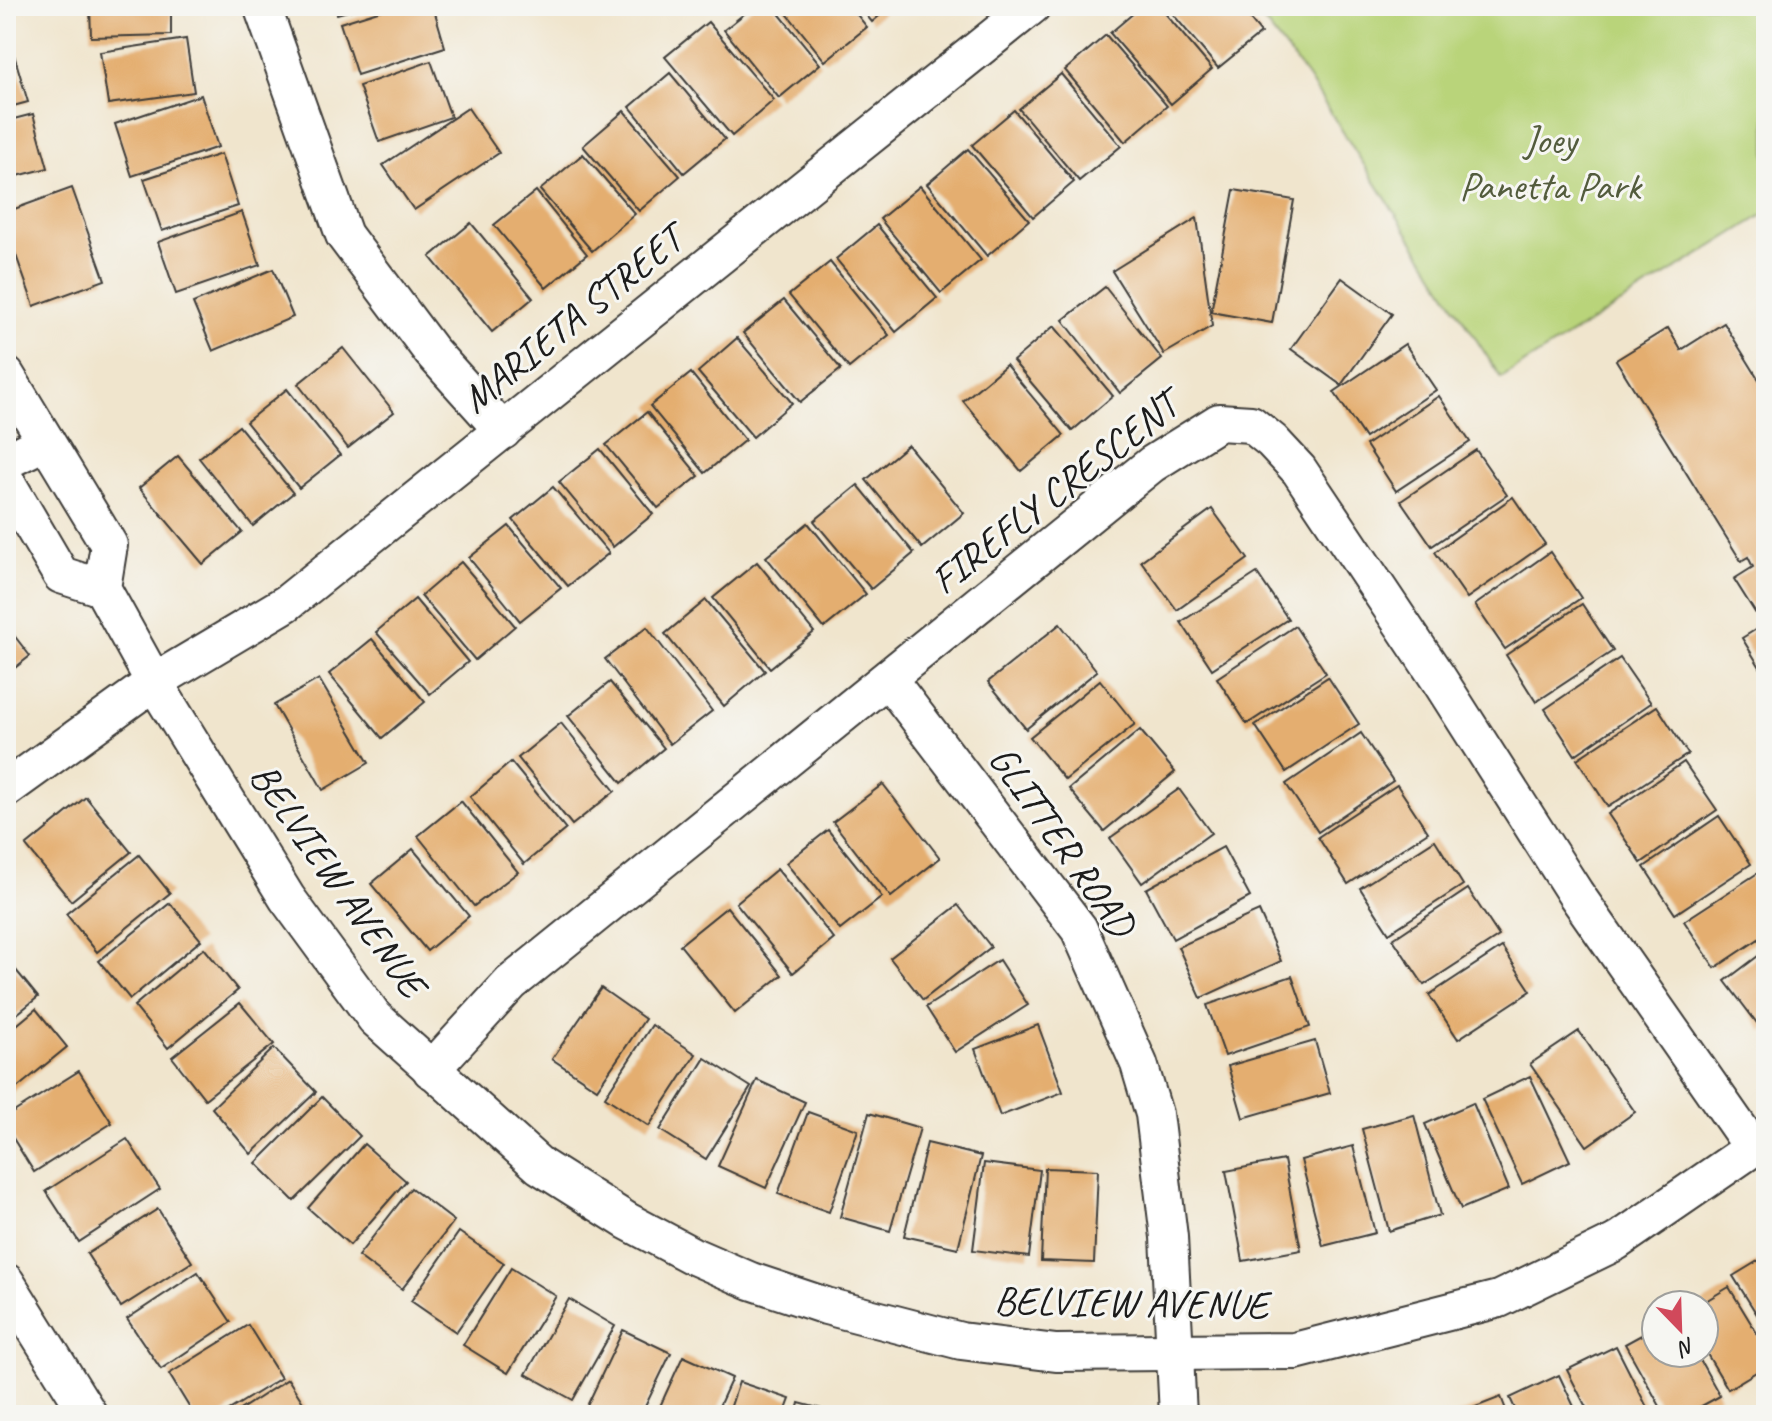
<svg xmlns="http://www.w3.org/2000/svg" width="1772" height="1421" viewBox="0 0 1772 1421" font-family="Caveat,sans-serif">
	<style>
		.green { fill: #b9d47a; stroke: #6a784b; stroke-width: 2 }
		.building { fill: #e4ae70 }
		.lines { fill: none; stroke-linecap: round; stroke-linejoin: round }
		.minor-casing { stroke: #3c3a37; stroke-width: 40 }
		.path { stroke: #3c3a37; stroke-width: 5; stroke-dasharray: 2 6; stroke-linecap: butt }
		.minor { stroke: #fff; stroke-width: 36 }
		.labels { text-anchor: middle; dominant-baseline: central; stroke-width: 6; stroke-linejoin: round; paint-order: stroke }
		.park-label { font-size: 40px; fill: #535c3d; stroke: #f6f6f2 }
		.street-label { font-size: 40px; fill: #1c1c1c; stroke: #f6f6f2 }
	</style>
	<rect width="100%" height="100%" fill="#f6f6f2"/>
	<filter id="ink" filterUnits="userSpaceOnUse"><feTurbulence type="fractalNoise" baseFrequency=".0125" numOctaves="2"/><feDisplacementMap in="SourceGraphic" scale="16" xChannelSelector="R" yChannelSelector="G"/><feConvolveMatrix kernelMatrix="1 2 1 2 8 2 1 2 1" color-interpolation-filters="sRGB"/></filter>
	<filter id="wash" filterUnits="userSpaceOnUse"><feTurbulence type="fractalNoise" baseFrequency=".006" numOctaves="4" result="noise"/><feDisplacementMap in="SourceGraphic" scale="32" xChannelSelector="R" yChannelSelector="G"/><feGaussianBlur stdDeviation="1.8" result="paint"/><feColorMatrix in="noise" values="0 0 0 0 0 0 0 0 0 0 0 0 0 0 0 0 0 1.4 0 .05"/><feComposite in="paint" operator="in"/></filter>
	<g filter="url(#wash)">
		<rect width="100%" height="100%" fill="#f0e5cd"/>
		<polygon class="green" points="1252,6 1766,6 1766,213 1501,378 1307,76"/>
		<g id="blocks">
			<g class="building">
				<polygon points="6,6 14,34 6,36"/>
				<polygon points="90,6 171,6 171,35 91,37"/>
				<polygon points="335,6 362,6 362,7 337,14"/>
				<polygon points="394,6 433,6 445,47 357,75 340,23"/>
				<polygon points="754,6 773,6 820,64 779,98 724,30"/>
				<polygon points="781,6 850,6 867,27 825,61"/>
				<polygon points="859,6 891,6 872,22"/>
				<polygon points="1142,6 1159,6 1212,69 1171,104 1110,33"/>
				<polygon points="1166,6 1239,6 1261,33 1218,68"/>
				<polygon points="708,22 774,100 732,136 665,57"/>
				<polygon points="1106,35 1167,106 1125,142 1065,70"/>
				<polygon points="186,39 194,92 108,104 100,52"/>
				<polygon points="12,48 28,102 6,108 6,49"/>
				<polygon points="431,61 451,117 379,142 359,86"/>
				<polygon points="670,73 725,139 684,173 630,107"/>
				<polygon points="1061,74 1121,146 1079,181 1019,109"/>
				<polygon points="201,95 218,147 132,176 115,124"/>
				<polygon points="468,108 499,153 414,210 383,165"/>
				<polygon points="1014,110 1074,182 1033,217 972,145"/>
				<polygon points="624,111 680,176 639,211 583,146"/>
				<polygon points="33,114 48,168 6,179 6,121"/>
				<polygon points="968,149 1029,220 987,256 927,184"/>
				<polygon points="221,154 238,206 162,231 144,179"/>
				<polygon points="583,154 635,214 592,251 540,190"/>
				<polygon points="920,186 981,260 941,293 880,219"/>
				<polygon points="72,188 105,280 34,306 6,227 6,212"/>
				<polygon points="1234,190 1294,200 1272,323 1211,312"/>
				<polygon points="536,191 587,254 546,288 494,225"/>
				<polygon points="242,212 260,265 176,294 158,242"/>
				<polygon points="1197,218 1212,326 1164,354 1112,271"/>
				<polygon points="471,223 533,298 492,332 430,257"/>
				<polygon points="877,225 937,298 896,332 836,259"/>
				<polygon points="830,262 889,335 849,368 789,295"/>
				<polygon points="273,269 293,317 213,351 193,303"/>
				<polygon points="1342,278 1392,314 1341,385 1291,349"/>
				<polygon points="1105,287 1162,359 1120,393 1063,320"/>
				<polygon points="784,300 841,369 800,402 743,333"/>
				<polygon points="1724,323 1766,391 1766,677 1742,638 1763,625 1734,579 1753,567 1748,557 1741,561 1616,360 1668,328 1681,350"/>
				<polygon points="1054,326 1113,396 1072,431 1013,361"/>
				<polygon points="737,338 792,403 753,437 698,372"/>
				<polygon points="1405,344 1436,390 1365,438 1334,392"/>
				<polygon points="343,348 394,412 348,448 298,384"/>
				<polygon points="1006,365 1064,435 1021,471 963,401"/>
				<polygon points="691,373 745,440 705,473 650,406"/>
				<polygon points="287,389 340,455 299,488 246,422"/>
				<polygon points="1439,396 1470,442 1396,491 1366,445"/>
				<polygon points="647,412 699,476 658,508 606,445"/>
				<polygon points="239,426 293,493 253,526 199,458"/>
				<polygon points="908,445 964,513 922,548 866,480"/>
				<polygon points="600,449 653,514 613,547 559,482"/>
				<polygon points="1476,450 1507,495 1432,546 1401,501"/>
				<polygon points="178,456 242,532 203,564 139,488"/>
				<polygon points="858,485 914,553 871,589 814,521"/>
				<polygon points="553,487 609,553 568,586 513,520"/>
				<polygon points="1513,497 1545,544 1467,598 1435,552"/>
				<polygon points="1212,509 1248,559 1177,610 1141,561"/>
				<polygon points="808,523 866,594 824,628 766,557"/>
				<polygon points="509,526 561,588 520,621 469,558"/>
				<polygon points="1550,552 1581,598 1505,649 1475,605"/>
				<polygon points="461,562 515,626 475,660 421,596"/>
				<polygon points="757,562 814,632 770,668 713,598"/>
				<polygon points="1257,573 1288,619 1212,669 1181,622"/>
				<polygon points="415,599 468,662 430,694 376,632"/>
				<polygon points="706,600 765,671 724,706 665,634"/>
				<polygon points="1582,604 1613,651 1536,702 1506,655"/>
				<polygon points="1060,624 1097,671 1026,729 988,682"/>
				<polygon points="6,625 30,656 6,675"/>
				<polygon points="1295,626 1326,673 1247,724 1217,678"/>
				<polygon points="647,627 712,711 670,744 605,659"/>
				<polygon points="372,639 425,702 382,738 329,674"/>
				<polygon points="1620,658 1651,703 1575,755 1545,709"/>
				<polygon points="1328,677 1359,724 1286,772 1255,725"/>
				<polygon points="319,679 369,763 323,790 274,705"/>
				<polygon points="1100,680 1135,724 1065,780 1030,737"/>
				<polygon points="610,682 664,748 622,783 568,716"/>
				<polygon points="1657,706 1688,754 1608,807 1577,759"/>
				<polygon points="561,723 615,791 572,825 518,758"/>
				<polygon points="1140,730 1175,772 1104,831 1069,789"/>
				<polygon points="1361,733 1393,781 1318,832 1286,784"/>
				<polygon points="511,762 566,829 524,864 470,797"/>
				<polygon points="1684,762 1717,810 1641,863 1608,814"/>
				<polygon points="883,784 940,858 891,897 833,822"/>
				<polygon points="1397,785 1428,832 1348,884 1318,837"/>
				<polygon points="1179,789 1211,833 1142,883 1110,838"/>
				<polygon points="86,797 131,852 71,901 26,846"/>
				<polygon points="461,801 518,872 474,906 418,836"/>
				<polygon points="1719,816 1751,864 1675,914 1644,867"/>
				<polygon points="828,830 882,897 840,930 786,863"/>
				<polygon points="1435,840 1463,885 1389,933 1360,888"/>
				<polygon points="1223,847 1250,897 1173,939 1146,889"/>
				<polygon points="413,849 469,916 427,951 371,884"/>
				<polygon points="139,855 170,893 97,952 66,914"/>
				<polygon points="777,869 834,939 793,973 736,903"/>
				<polygon points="1764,869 1766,934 1715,968 1684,921"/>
				<polygon points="1468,889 1499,936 1424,985 1393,939"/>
				<polygon points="170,903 201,940 130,999 99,961"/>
				<polygon points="958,905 991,947 923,1000 890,958"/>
				<polygon points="727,907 782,975 735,1013 680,945"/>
				<polygon points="1259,911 1281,961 1201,998 1178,947"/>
				<polygon points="1502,947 1531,991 1458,1039 1429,995"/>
				<polygon points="204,948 238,990 168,1048 134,1006"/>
				<polygon points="1766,950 1766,1029 1763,1031 1725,981"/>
				<polygon points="6,958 38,997 6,1023"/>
				<polygon points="999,960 1028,1005 955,1052 926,1007"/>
				<polygon points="1292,976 1310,1027 1225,1056 1207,1005"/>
				<polygon points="601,988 645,1019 597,1089 552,1059"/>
				<polygon points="240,1003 274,1044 205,1099 172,1057"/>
				<polygon points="36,1009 67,1047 6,1097 6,1034"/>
				<polygon points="652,1025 696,1054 649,1126 605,1097"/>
				<polygon points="1038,1025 1063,1092 1000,1116 975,1049"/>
				<polygon points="1579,1031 1635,1112 1587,1146 1530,1064"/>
				<polygon points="1315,1041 1330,1093 1243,1118 1228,1066"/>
				<polygon points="274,1048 316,1092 251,1154 212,1108"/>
				<polygon points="705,1058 751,1087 706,1159 660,1130"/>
				<polygon points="79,1071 112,1123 34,1172 6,1127 6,1117"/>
				<polygon points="1530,1076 1570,1161 1522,1184 1482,1099"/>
				<polygon points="757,1080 805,1102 766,1188 718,1166"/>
				<polygon points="322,1097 360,1136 294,1201 256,1163"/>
				<polygon points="1473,1103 1509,1189 1461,1209 1425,1124"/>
				<polygon points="808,1112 858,1130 829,1212 778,1194"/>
				<polygon points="869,1113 920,1128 890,1231 840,1217"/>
				<polygon points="1414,1115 1440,1215 1389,1231 1362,1129"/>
				<polygon points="127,1139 160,1189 79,1242 46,1191"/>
				<polygon points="927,1143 981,1156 958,1248 904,1236"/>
				<polygon points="364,1144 406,1181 350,1245 308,1208"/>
				<polygon points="1353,1146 1375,1233 1323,1246 1301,1160"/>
				<polygon points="1284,1160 1301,1250 1243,1261 1226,1171"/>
				<polygon points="984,1163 1040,1170 1029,1257 973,1250"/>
				<polygon points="1045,1168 1098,1170 1094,1263 1041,1261"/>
				<polygon points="411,1188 454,1221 402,1289 358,1256"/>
				<polygon points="158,1209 192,1262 121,1307 87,1254"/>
				<polygon points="459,1232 504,1263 456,1332 411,1301"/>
				<polygon points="1766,1256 1766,1329 1733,1276"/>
				<polygon points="511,1268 556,1296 508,1373 463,1345"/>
				<polygon points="198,1272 231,1322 161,1369 127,1319"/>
				<polygon points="1729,1287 1766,1348 1766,1366 1728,1389 1704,1349 1704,1305 1699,1305"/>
				<polygon points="569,1299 615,1326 573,1400 526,1374"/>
				<polygon points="248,1325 281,1378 221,1415 194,1415 169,1374"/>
				<polygon points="1656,1327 1656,1353 1696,1353 1720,1396 1685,1415 1665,1415 1625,1344"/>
				<polygon points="623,1330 671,1353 641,1415 601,1415 586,1408"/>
				<polygon points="1616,1346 1651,1415 1590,1415 1567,1370"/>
				<polygon points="683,1356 732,1378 715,1415 656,1415"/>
				<polygon points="1559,1375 1578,1415 1518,1415 1510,1398"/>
				<polygon points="288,1379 311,1415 232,1415"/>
				<polygon points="739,1382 790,1399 784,1415 728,1415"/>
				<polygon points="1501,1397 1508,1415 1455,1415"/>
				<polygon points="799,1403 841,1414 841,1415 796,1415"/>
			</g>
		</g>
	</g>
	<g filter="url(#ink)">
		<use href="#blocks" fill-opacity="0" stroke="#3c3a37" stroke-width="2"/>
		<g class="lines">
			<g class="minor-casing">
				<g id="minor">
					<polyline points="262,6 344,235 431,351 503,431"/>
					<polyline points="6,375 109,545 102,588 154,682 287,898 375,1018 540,1166 627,1221 691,1255 751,1281 826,1306 961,1341 1056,1353 1295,1351 1499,1299 1616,1242 1766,1139"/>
					<polyline points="6,461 46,441"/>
					<polyline points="6,481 61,575 102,588"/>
					<polyline points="889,680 1079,929 1139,1064 1154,1114 1169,1237 1178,1415"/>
					<polyline points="6,789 154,682 287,603 1032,6"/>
					<polyline points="431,1070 511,983 1152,464 1219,422 1251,424 1272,441 1299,470 1438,678 1575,893 1753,1148"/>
					<polyline points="6,1282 89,1415"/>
				</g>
			</g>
			<polyline class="path" points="1752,6 1766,29"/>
			<use href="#minor" class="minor"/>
		</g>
	</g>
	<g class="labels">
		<g class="park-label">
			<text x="1550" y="140">Joey<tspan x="1550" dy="46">Panetta Park</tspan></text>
		</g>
		<g class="street-label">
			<text transform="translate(572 319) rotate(-39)">MARIETA STREET</text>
			<text transform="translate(1054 493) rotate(-38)">FIREFLY CRESCENT</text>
			<text transform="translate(1062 841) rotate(55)">GLITTER ROAD</text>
			<text transform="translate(338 880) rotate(55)">BELVIEW AVENUE</text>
			<text transform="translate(1131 1303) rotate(1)">BELVIEW AVENUE</text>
		</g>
	</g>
	<rect width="1772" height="1421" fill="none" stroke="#f6f6f2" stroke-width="32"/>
	<g transform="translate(1680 1329) rotate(157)"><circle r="38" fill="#f6f6f2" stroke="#9f9f9c" stroke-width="2"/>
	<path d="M0-6L14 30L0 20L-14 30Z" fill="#d1495b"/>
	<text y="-12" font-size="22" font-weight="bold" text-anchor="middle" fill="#1c1c1c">N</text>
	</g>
</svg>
